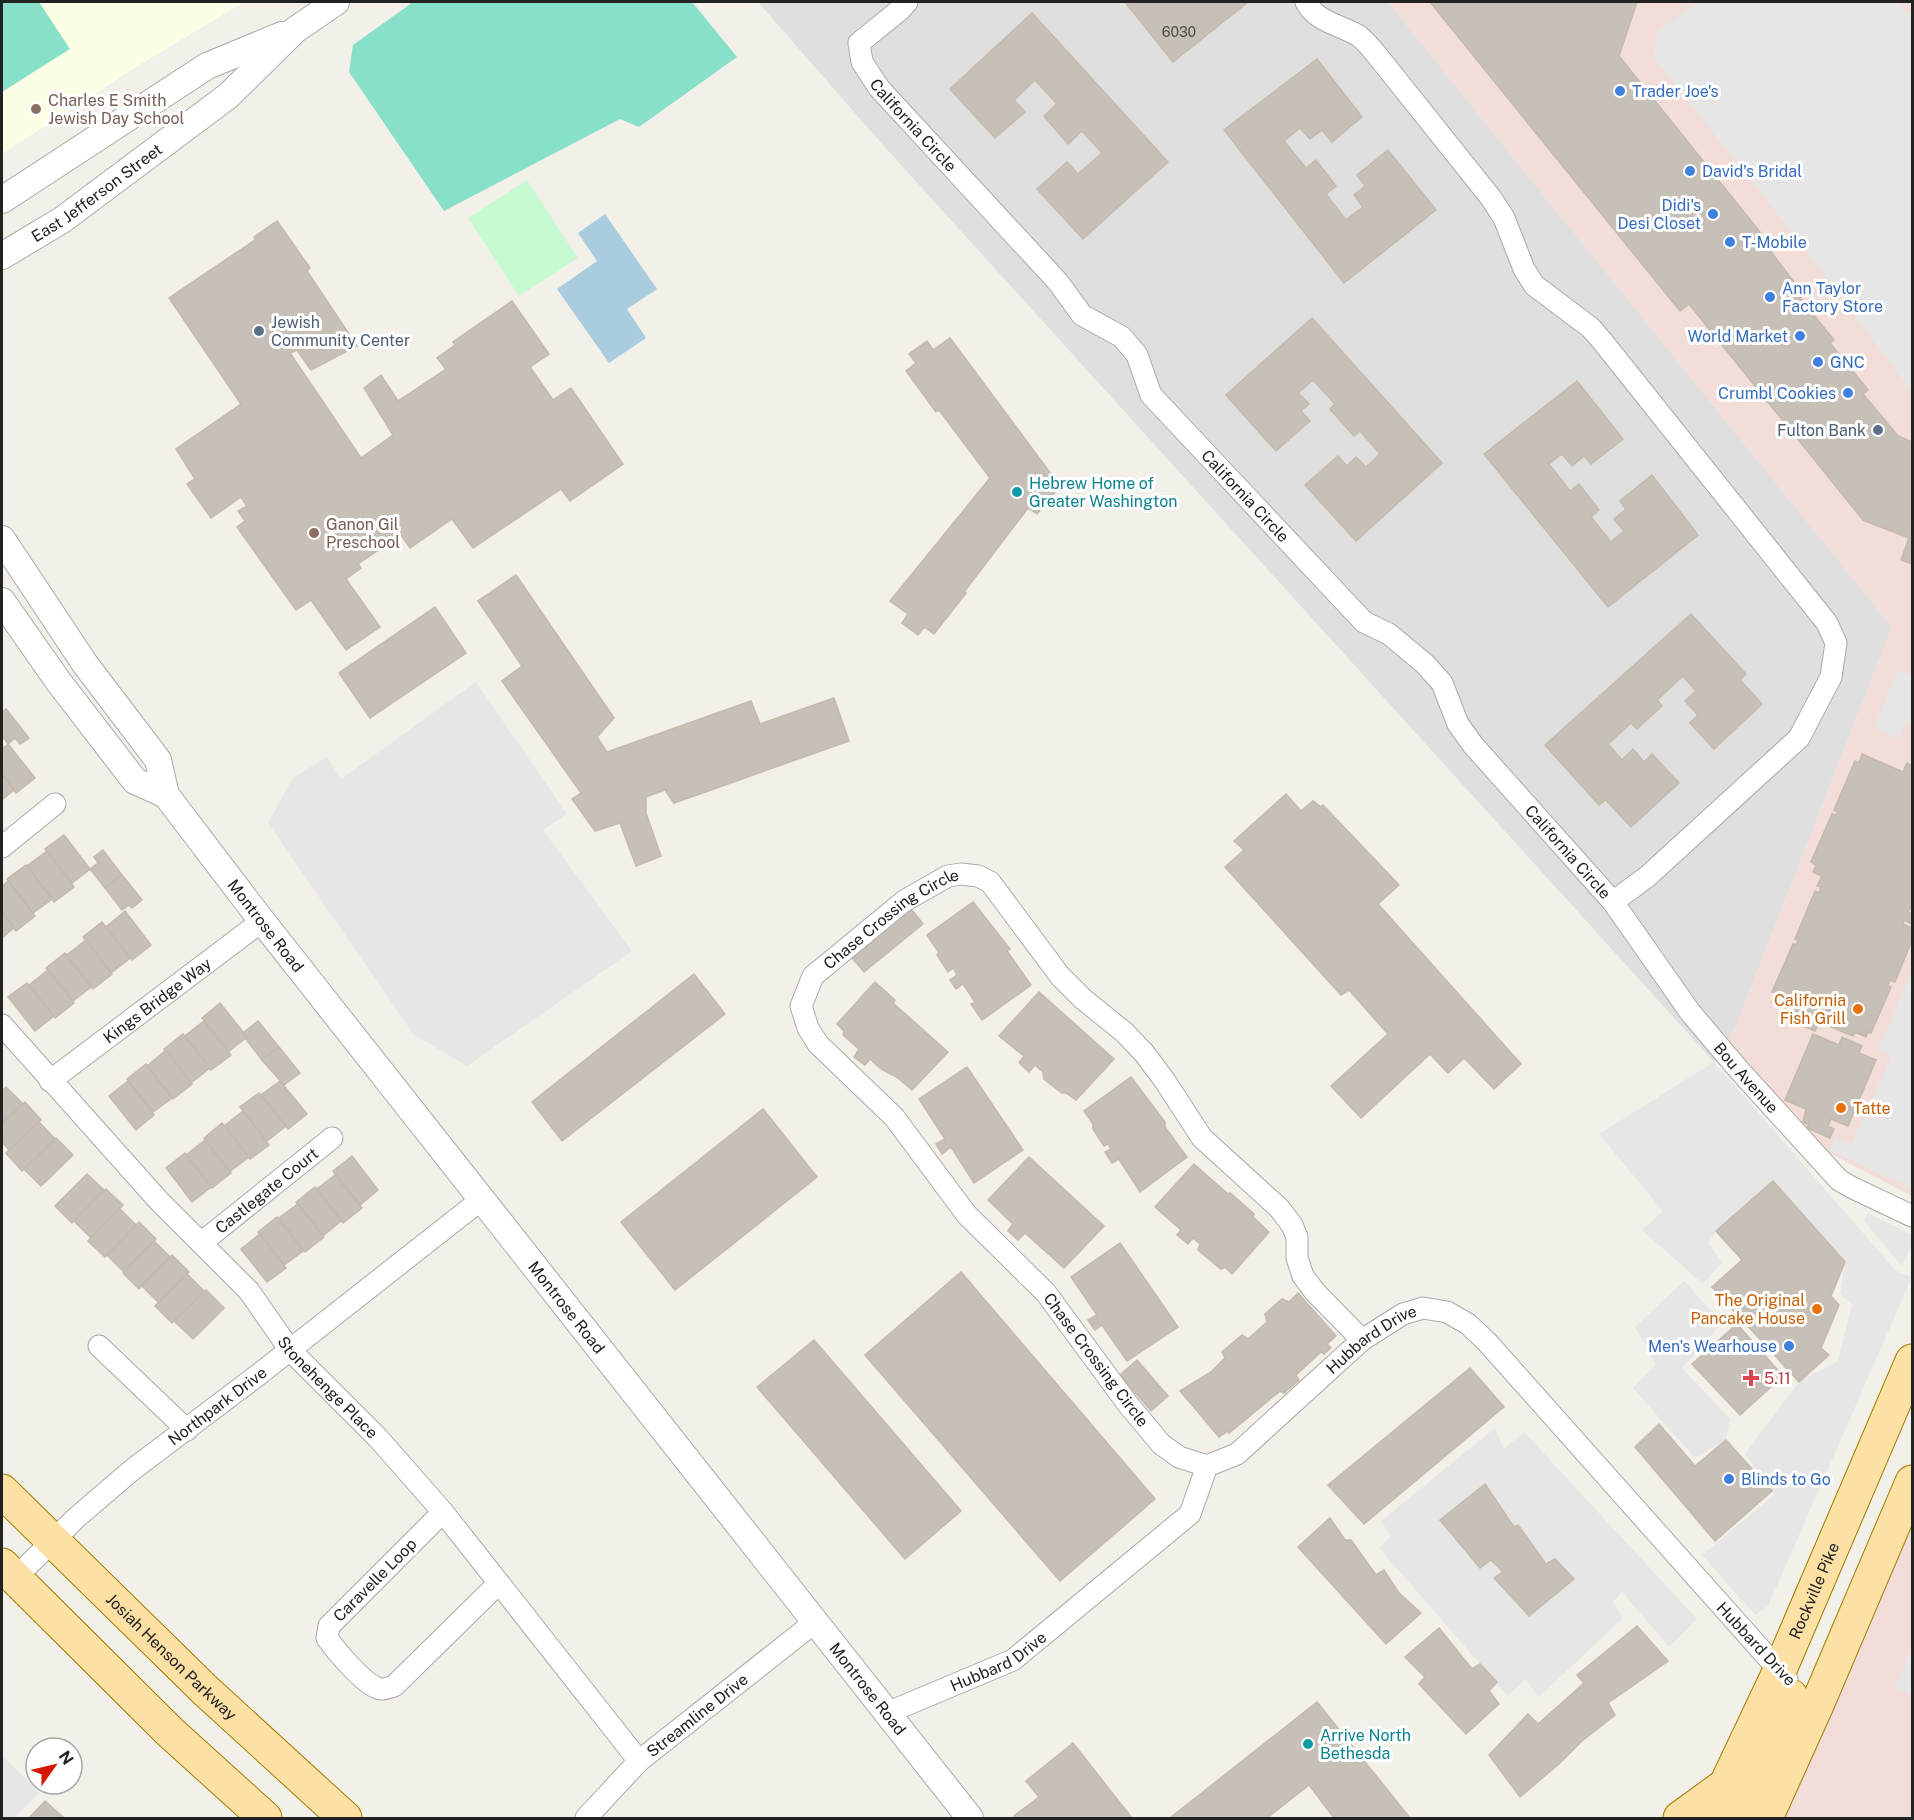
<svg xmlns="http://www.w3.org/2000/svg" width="1914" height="1820" viewBox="0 0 1914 1820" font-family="'Public Sans',sans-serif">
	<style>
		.residential { fill: #e0dfdf }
		.commercial { fill: #f2ddd9 }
		.education { fill: #fcffe5 }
		.park { fill: #c8fad2 }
		.pitch { fill: #88e0c8 }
		.parking { fill: #e6e6e6; fill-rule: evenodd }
		.water { fill: #aaccdf }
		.building { fill: #c7c0b8; stroke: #c4b9ab; stroke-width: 1.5 }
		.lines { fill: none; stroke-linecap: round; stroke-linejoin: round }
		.minor-casing { stroke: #a9a9a9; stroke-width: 23 }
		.tertiary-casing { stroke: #a9a9a9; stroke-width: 28 }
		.primary-casing { stroke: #9f7e01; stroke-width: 35 }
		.minor { stroke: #fff; stroke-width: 21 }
		.tertiary { stroke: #fff; stroke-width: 26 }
		.primary { stroke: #fce0a4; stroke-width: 33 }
		.shop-dot { fill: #3f7fe0; stroke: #fff; stroke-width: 2 }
		.education-dot { fill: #8d6e63; stroke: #fff; stroke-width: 2 }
		.service-dot { fill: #5c6f8a; stroke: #fff; stroke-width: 2 }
		.culture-dot { fill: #0f9aa8; stroke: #fff; stroke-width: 2 }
		.food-dot { fill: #e8710a; stroke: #fff; stroke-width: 2 }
		.health-dot { fill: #e0444e; stroke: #fff; stroke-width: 2 }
		.labels { text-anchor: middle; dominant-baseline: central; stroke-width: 6; stroke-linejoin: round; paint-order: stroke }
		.number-label { font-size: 14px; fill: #4b4a48 }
		.shop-label { font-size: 16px; fill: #366cbe; stroke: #fff; text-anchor: start }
		.education-label { font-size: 16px; fill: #785e54; stroke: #fff; text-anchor: start }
		.street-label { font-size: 16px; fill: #222; stroke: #fff }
		.service-label { font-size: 16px; fill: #4e5e75; stroke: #fff; text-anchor: start }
		.culture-label { font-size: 16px; fill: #0d838f; stroke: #fff; text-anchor: start }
		.food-label { font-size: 16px; fill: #c56008; stroke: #fff; text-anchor: end }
		.health-label { font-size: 16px; fill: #be3a42; stroke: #fff; text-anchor: start }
	</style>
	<rect width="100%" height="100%" fill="#f2f0e9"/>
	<polygon class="residential" points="758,2 1388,2 1892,627 1736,1026 1714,1062 882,144"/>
	<g class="commercial">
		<polygon points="1388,2 1912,2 1912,1196 1818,1147 1728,1039 1736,1026 1892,627"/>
		<polygon points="1912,1482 1912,1818 1766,1818"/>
	</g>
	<polygon class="education" points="2,2 244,2 141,64 2,154"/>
	<polygon class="park" points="527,180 578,258 519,296 468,218"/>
	<g class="pitch">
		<polygon points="2,2 39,2 70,49 2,92"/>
		<polygon points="413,2 692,2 737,57 639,127 620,119 444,211 349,72 353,45"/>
	</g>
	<g class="parking">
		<polygon points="1699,2 1898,2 1912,19 1912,392 1798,240 1654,58 1657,32"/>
		<polygon points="1898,670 1912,676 1912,724 1906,722 1899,739 1874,728"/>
		<polygon points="476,682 567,814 543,830 632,951 467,1066 414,1035 268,823 293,778 327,757 341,779"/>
		<polygon points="1912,972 1912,1188 1828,1150 1835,1137 1852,1144 1892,1055 1878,1049"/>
		<polygon points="1714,1062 1897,1272 1912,1277 1768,1606 1755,1615 1702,1555 1774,1495 1745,1454 1799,1382 1838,1361 1852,1304 1840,1294 1845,1262 1772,1182 1716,1231 1708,1243 1722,1262 1703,1284 1642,1230 1663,1211 1599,1134"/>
		<polygon points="1868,1213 1912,1235 1912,1245 1902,1266 1864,1221"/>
		<polygon points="1684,1281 1722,1323 1682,1368 1730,1419 1726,1440 1695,1458 1633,1388 1656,1365 1635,1327"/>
		<path d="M1495,1428L1504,1449L1524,1432L1697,1619L1669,1647L1622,1592L1613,1602L1623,1618L1539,1697L1525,1679L1508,1696L1379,1548L1391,1536L1381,1521ZM1485,1484L1514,1527L1519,1526L1546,1564L1555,1559L1574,1579L1529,1616L1494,1578L1503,1572L1491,1560L1480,1567Z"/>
		<polygon points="1912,1647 1912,1696 1895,1688"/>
		<polygon points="2,1755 39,1793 14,1818 2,1818"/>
	</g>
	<polygon class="water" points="605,214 657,289 627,309 646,338 609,363 557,289 597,261 578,233"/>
	<g class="building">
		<polygon points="1125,2 1248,2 1173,62"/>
		<polygon points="1430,2 1637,2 1619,56 1768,242 1765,244 1801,291 1797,294 1834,340 1830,343 1868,390 1863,394 1898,436 1912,442 1912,564 1901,560 1909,538 1863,520 1689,304 1680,311"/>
		<polygon points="1032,13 1168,162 1083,239 1037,189 1067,162 1078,174 1102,153 1082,131 1068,144 1044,116 1057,104 1035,80 1014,100 1025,112 995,138 950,89"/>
		<polygon points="1317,59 1362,117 1332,142 1322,130 1310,139 1300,128 1284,141 1306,168 1316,160 1336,186 1326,194 1346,220 1363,207 1354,195 1365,186 1357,175 1388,150 1436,210 1344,283 1224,130"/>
		<polygon points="277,221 310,268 307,271 357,346 311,370 297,350 290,353 361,458 393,435 364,388 381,375 398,401 446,369 437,358 455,345 453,342 512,301 549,354 530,367 553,400 571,388 623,464 570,501 561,489 473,548 452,519 410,548 401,535 358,564 361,568 346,579 380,627 346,650 311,600 296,610 237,527 245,521 238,511 247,506 241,497 211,518 187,484 195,479 176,449 241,404 169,298 255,240 254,237"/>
		<polygon points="1312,318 1442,463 1356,541 1305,485 1338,456 1347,466 1356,457 1366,467 1380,454 1360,431 1354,436 1330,409 1335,404 1313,380 1298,393 1309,404 1301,411 1310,421 1276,451 1226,395"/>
		<polygon points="950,338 1060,486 1037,514 1028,508 964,592 966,593 934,634 924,627 918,635 902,623 908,614 890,601 990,478 939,410 936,412 906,371 916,363 909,354 927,341 933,350"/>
		<polygon points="1577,381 1623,439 1591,464 1584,456 1572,466 1562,454 1549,464 1570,491 1579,484 1599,510 1591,517 1611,542 1624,531 1614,519 1626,509 1620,501 1652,475 1698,535 1608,607 1484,454"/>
		<polygon points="516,575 614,718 597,737 607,752 751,701 760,724 834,698 849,741 674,803 665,790 646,797 646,813 661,856 636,866 620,823 595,831 572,799 581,793 502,681 522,666 478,601"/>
		<polygon points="435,607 466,653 370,718 339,673"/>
		<polygon points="1691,614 1746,674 1740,680 1762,704 1714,749 1690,723 1698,715 1685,701 1696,691 1683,676 1657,700 1662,706 1637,729 1631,723 1608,744 1622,760 1633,749 1644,762 1652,754 1679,783 1631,827 1606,800 1599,805 1545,745"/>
		<polygon points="6,709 29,738 20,744 15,738 8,744 2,736 2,713"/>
		<polygon points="8,744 35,778 16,793 2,774 2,749"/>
		<polygon points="1862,754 1903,772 1907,763 1912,766 1912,909 1910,908 1908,912 1912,914 1912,924 1904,920 1903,924 1912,928 1910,932 1912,933 1912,940 1895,982 1890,980 1888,985 1891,987 1871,1033 1868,1032 1866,1037 1855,1032 1853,1036 1819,1022 1815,1031 1796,1023 1800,1014 1772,1002 1776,993 1772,992 1793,944 1796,945 1798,940 1795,939 1815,891 1819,893 1821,887 1817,886 1822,876 1813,872 1816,865 1811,862 1832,814 1836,815 1838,812 1834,810 1855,761 1859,763"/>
		<polygon points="2,774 14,790 2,800"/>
		<polygon points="1286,794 1301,811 1313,801 1321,807 1323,805 1399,885 1378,904 1521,1064 1494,1089 1464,1058 1448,1073 1430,1054 1361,1118 1331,1086 1388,1034 1349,990 1341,995 1225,867 1244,850 1234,841"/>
		<polygon points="64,835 90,869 72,883 45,849"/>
		<polygon points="103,850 122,875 105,888 90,869 98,863 94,857"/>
		<polygon points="47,851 74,887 54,902 27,866"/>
		<polygon points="26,865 52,899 33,913 7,879"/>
		<polygon points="122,875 142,900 132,908 129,905 122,910 105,888"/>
		<polygon points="8,881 35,916 16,931 2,912 2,887"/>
		<polygon points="973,902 1010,949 1007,951 1031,985 982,1020 971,1004 975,1002 963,984 956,989 950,980 957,975 953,968 948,972 937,955 939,953 927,935"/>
		<polygon points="908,905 923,924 864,972 849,954"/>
		<polygon points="125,911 151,945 132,960 106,927"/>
		<polygon points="2,912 14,928 2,938"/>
		<polygon points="102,922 130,958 111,973 83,937"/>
		<polygon points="86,940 112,974 93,989 67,955"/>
		<polygon points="65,953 91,987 73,1001 46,968"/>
		<polygon points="48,970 74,1003 55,1018 29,985"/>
		<polygon points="694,974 725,1014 562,1141 532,1102"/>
		<polygon points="875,982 895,1000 893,1003 948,1052 912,1090 898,1078 881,1069 870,1059 865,1065 854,1057 859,1049 843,1035 844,1031 837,1024"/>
		<polygon points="27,983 54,1016 35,1031 8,997"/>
		<polygon points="1039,992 1114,1059 1076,1100 1066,1093 1062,1093 1044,1079 1043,1072 1035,1065 1029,1072 1019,1063 1024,1056 999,1036"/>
		<polygon points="220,1003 247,1037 228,1052 202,1018"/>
		<polygon points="204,1021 231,1055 211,1070 185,1036"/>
		<polygon points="258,1021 279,1047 262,1060 245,1038 247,1037 243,1033"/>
		<polygon points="183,1034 210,1068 191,1083 164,1049"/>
		<polygon points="1813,1034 1839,1045 1842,1037 1862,1046 1859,1053 1876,1060 1848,1126 1831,1119 1828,1126 1834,1129 1830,1138 1807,1128 1809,1125 1803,1122 1806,1109 1785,1100"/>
		<polygon points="279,1047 300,1073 284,1085 262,1060"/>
		<polygon points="166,1050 192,1084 173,1099 147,1066"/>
		<polygon points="146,1064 172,1098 153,1112 127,1079"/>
		<polygon points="967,1067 1023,1150 974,1183 951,1147 942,1154 936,1144 945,1139 919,1099"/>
		<polygon points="1131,1077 1165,1122 1165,1127 1187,1157 1140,1192 1119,1159 1112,1163 1105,1152 1111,1149 1108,1144 1104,1146 1093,1129 1093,1124 1084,1111"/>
		<polygon points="128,1081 154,1115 136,1130 109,1096"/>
		<polygon points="280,1081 307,1114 288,1129 261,1095"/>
		<polygon points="6,1087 23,1104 2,1124 2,1091"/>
		<polygon points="259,1093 286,1126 267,1141 240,1107"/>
		<polygon points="25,1102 41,1120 9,1150 2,1142 2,1124"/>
		<polygon points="763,1109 817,1177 675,1290 621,1222"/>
		<polygon points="243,1111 269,1145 250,1159 224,1126"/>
		<polygon points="39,1122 55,1139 22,1171 6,1153"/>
		<polygon points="222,1123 249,1157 229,1172 204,1138"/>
		<polygon points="56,1138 73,1155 41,1186 24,1169"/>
		<polygon points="205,1140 231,1173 212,1188 186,1155"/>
		<polygon points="185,1153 211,1187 192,1202 166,1168"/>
		<polygon points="352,1156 378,1190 360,1205 333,1171"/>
		<polygon points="1029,1157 1104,1226 1064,1268 1025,1233 1018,1240 1008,1231 1013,1224 988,1200"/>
		<polygon points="1194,1164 1228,1194 1230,1193 1254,1214 1253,1217 1269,1232 1232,1274 1225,1267 1221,1269 1198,1250 1200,1244 1193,1238 1188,1244 1177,1235 1181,1230 1155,1207"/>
		<polygon points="87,1174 104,1190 72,1223 55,1206"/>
		<polygon points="335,1175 362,1208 343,1223 317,1189"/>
		<polygon points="1773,1181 1845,1262 1831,1296 1839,1305 1821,1348 1829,1355 1799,1382 1712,1287 1742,1260 1716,1231"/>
		<polygon points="315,1187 341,1221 323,1236 296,1202"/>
		<polygon points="106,1189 123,1205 91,1238 74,1221"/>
		<polygon points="298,1204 324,1237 305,1252 279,1218"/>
		<polygon points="120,1209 136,1225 105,1257 88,1241"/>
		<polygon points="277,1217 303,1251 284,1265 258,1232"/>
		<polygon points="139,1222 156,1239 124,1272 107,1255"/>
		<polygon points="260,1234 286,1268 267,1282 241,1249"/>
		<polygon points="154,1241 170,1257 139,1289 123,1273"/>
		<polygon points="1120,1243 1178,1327 1127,1361 1102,1325 1095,1330 1088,1320 1097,1315 1071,1277"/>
		<polygon points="172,1255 189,1272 159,1303 142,1286"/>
		<polygon points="961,1272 1155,1499 1060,1581 865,1355"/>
		<polygon points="187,1274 204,1291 172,1323 155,1306"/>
		<polygon points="206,1290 224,1308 193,1339 174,1321"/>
		<polygon points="1298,1293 1336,1336 1327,1344 1331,1348 1324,1354 1321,1352 1296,1375 1299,1380 1284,1393 1280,1391 1229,1433 1228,1431 1219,1437 1180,1391 1211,1372 1225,1358 1222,1352 1242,1335 1248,1339 1267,1322 1265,1314 1282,1299 1289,1302"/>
		<polygon points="1737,1324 1783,1376 1740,1415 1692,1364"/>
		<polygon points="814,1340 961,1511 905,1559 757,1387"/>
		<polygon points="1137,1360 1168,1396 1151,1411 1120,1375"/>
		<polygon points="1470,1368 1504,1407 1364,1524 1328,1485"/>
		<polygon points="1659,1424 1695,1466 1726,1440 1772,1491 1715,1541 1635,1447"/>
		<polygon points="1485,1484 1514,1527 1518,1525 1546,1564 1555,1559 1574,1579 1529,1616 1494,1578 1503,1572 1491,1560 1480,1568 1440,1520"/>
		<polygon points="1330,1518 1345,1540 1351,1540 1376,1575 1384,1570 1399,1593 1421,1613 1386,1644 1298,1547"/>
		<polygon points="1637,1626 1668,1661 1608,1703 1615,1715 1582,1741 1560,1763 1520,1797 1489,1755 1528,1714 1538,1724 1584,1683 1577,1675"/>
		<polygon points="1439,1628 1472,1669 1480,1664 1497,1682 1489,1691 1499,1704 1466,1734 1419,1684 1425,1677 1405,1657"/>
		<polygon points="1317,1702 1410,1818 1334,1818 1309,1785 1267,1818 1170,1818"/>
		<polygon points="1073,1743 1132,1818 1016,1818 1014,1816 1039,1797 1026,1781"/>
		<polygon points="45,1801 64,1818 29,1818"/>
	</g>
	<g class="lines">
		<g class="minor-casing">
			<g id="minor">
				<path id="s1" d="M907,2L901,9L859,43L862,62L879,88L1058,282L1082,315L1122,337L1137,355L1151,395L1364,622L1389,634L1425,664L1442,683L1458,724L1473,745L1613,902L1690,1012L1739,1070L1839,1180L1851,1187L1912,1216"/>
				<path d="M1306,2C1316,22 1341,25 1359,36C1365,41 1371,48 1376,54L1491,198L1504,218L1524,269L1534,285L1591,328L1603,342L1827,623L1836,643L1831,677L1799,738L1648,876L1613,902"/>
				<polyline points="2,847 55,804"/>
				<path id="s2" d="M2,1025L159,1201L249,1291L290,1350L378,1438L443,1512L639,1761"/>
				<path id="s3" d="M50,1081L262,921"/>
				<path id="s4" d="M201,1243L332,1138"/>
				<polyline points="99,1346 187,1430"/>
				<path id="s5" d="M1207,1466L1179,1457L1161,1444L1127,1403L1046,1293L967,1215L894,1117L818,1044L808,1028L801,1006L813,976L904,901L948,876L961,874L978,876L990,882L1060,976L1083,999L1124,1032L1144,1053L1165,1081L1202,1138L1279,1208L1292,1225L1297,1237V1258L1303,1276L1315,1292L1362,1340"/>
				<path d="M443,1512L329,1626L327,1638C336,1651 361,1680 375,1687C382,1691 387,1688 394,1686L498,1584"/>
				<path id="s6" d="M15,1578L76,1518L132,1470L258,1375L482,1199"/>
				<path id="s7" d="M887,1713L1013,1660L1190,1514L1207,1466L1237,1454L1362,1340L1403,1314L1423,1308L1447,1312L1468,1324L1487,1342L1787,1679"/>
				<path id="s8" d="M586,1818L639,1761L815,1622"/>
			</g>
		</g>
		<g class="tertiary-casing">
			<g id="tertiary">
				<polyline points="2,200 207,66 282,35"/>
				<path id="s9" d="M2,256L62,220L228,96L295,30L336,2"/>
				<path id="s10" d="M2,539L85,664L158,760L166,795L262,921L970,1818"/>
				<polyline points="2,601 58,681 135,781 166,795"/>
			</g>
		</g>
		<g class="primary-casing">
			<g id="primary">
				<path id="s11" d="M2,1491L205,1690L345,1818"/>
				<polyline points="2,1565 170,1732 265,1818"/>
				<polyline points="1680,1818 1724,1786"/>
				<path id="s12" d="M1710,1818L1779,1672L1912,1361"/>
				<polyline points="1739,1818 1791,1696"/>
				<polyline points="1766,1818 1817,1705 1912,1482"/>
			</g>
		</g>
		<use href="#minor" class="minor"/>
		<use href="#tertiary" class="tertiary"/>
		<use href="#primary" class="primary"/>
	</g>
	<g class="shop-dot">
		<circle cx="1620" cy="91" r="6"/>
		<circle cx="1690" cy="171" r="6"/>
		<circle cx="1713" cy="214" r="6"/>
		<circle cx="1730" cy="242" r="6"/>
		<circle cx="1770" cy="297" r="6"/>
		<circle cx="1800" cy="336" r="6"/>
		<circle cx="1818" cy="362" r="6"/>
		<circle cx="1848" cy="393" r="6"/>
		<circle cx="1789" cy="1346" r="6"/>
		<circle cx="1729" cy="1479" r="6"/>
	</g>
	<g class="education-dot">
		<circle cx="36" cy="109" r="6"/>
		<circle cx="314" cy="533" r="6"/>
	</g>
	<g class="service-dot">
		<circle cx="259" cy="331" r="6"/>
		<circle cx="1878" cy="430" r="6"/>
	</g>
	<g class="culture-dot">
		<circle cx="1017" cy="492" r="6"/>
		<circle cx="1308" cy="1744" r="6"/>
	</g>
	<g class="food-dot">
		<circle cx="1858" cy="1009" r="6"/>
		<circle cx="1841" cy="1108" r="6"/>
		<circle cx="1817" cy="1309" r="6"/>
	</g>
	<path class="health-dot" d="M1748 1369h6v6h6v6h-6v6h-6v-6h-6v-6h6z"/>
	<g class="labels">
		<g class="number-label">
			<text x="1179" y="32">6030</text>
		</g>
		<g class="shop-label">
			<text x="1632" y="91">Trader Joe's</text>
			<text x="1702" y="171">David's Bridal</text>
			<text x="1701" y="205" text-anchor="end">Didi's<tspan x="1701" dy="18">Desi Closet</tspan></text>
			<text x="1742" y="242">T-Mobile</text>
			<text x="1782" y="288">Ann Taylor<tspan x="1782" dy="18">Factory Store</tspan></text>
			<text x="1788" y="336" text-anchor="end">World Market</text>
			<text x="1830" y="362">GNC</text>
			<text x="1836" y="393" text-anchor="end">Crumbl Cookies</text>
			<text x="1777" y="1346" text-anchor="end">Men's Wearhouse</text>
			<text x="1741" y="1479">Blinds to Go</text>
		</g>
		<g class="education-label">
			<text x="48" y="100">Charles E Smith<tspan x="48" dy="18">Jewish Day School</tspan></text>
			<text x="326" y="524">Ganon Gil<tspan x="326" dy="18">Preschool</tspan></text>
		</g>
		<g class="street-label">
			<text stroke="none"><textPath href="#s1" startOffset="164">California Circle</textPath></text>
			<text stroke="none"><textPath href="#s9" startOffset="114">East Jefferson Street</textPath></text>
			<text stroke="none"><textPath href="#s1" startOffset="668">California Circle</textPath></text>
			<text stroke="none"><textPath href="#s1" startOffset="1154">California Circle</textPath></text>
			<text stroke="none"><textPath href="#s5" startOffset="752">Chase Crossing Circle</textPath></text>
			<text stroke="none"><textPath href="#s10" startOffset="471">Montrose Road</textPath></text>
			<text stroke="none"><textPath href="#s3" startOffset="134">Kings Bridge Way</textPath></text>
			<text stroke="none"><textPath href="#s1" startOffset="1442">Bou Avenue</textPath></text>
			<text stroke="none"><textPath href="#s4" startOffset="84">Castlegate Court</textPath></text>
			<text stroke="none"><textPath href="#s10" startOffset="957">Montrose Road</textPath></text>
			<text stroke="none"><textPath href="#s7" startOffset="627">Hubbard Drive</textPath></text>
			<text transform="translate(1096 1360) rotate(53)">Chase Crossing Circle</text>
			<text stroke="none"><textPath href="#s2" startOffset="488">Stonehenge Place</textPath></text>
			<text stroke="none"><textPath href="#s6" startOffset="266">Northpark Drive</textPath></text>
			<text transform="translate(375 1580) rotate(-45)">Caravelle Loop</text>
			<text stroke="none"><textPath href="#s12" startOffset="250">Rockville Pike</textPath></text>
			<text transform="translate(1756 1644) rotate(47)">Hubbard Drive</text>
			<text stroke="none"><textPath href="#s11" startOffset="237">Josiah Henson Parkway</textPath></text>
			<text stroke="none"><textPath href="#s7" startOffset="123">Hubbard Drive</textPath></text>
			<text stroke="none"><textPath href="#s10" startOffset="1443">Montrose Road</textPath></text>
			<text stroke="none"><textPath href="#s8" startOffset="152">Streamline Drive</textPath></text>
		</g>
		<g class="service-label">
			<text x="271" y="322">Jewish<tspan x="271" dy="18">Community Center</tspan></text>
			<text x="1866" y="430" text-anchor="end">Fulton Bank</text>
		</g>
		<g class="culture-label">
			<text x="1029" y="483">Hebrew Home of<tspan x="1029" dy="18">Greater Washington</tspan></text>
			<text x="1320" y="1735">Arrive North<tspan x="1320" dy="18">Bethesda</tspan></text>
		</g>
		<g class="food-label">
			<text x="1846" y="1000">California<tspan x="1846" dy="18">Fish Grill</tspan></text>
			<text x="1853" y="1108" text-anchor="start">Tatte</text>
			<text x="1805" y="1300">The Original<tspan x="1805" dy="18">Pancake House</tspan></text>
		</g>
		<g class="health-label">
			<text x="1764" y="1378">5.11</text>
		</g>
	</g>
	<rect width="1914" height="1820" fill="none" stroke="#222222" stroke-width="6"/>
	<g transform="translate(54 1766) rotate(56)"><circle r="28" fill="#ffffff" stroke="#a7a7a7" stroke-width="1.5"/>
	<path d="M0-4.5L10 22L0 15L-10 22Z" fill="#d31a01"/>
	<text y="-9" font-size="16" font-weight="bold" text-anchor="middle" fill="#222222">N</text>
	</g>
</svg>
